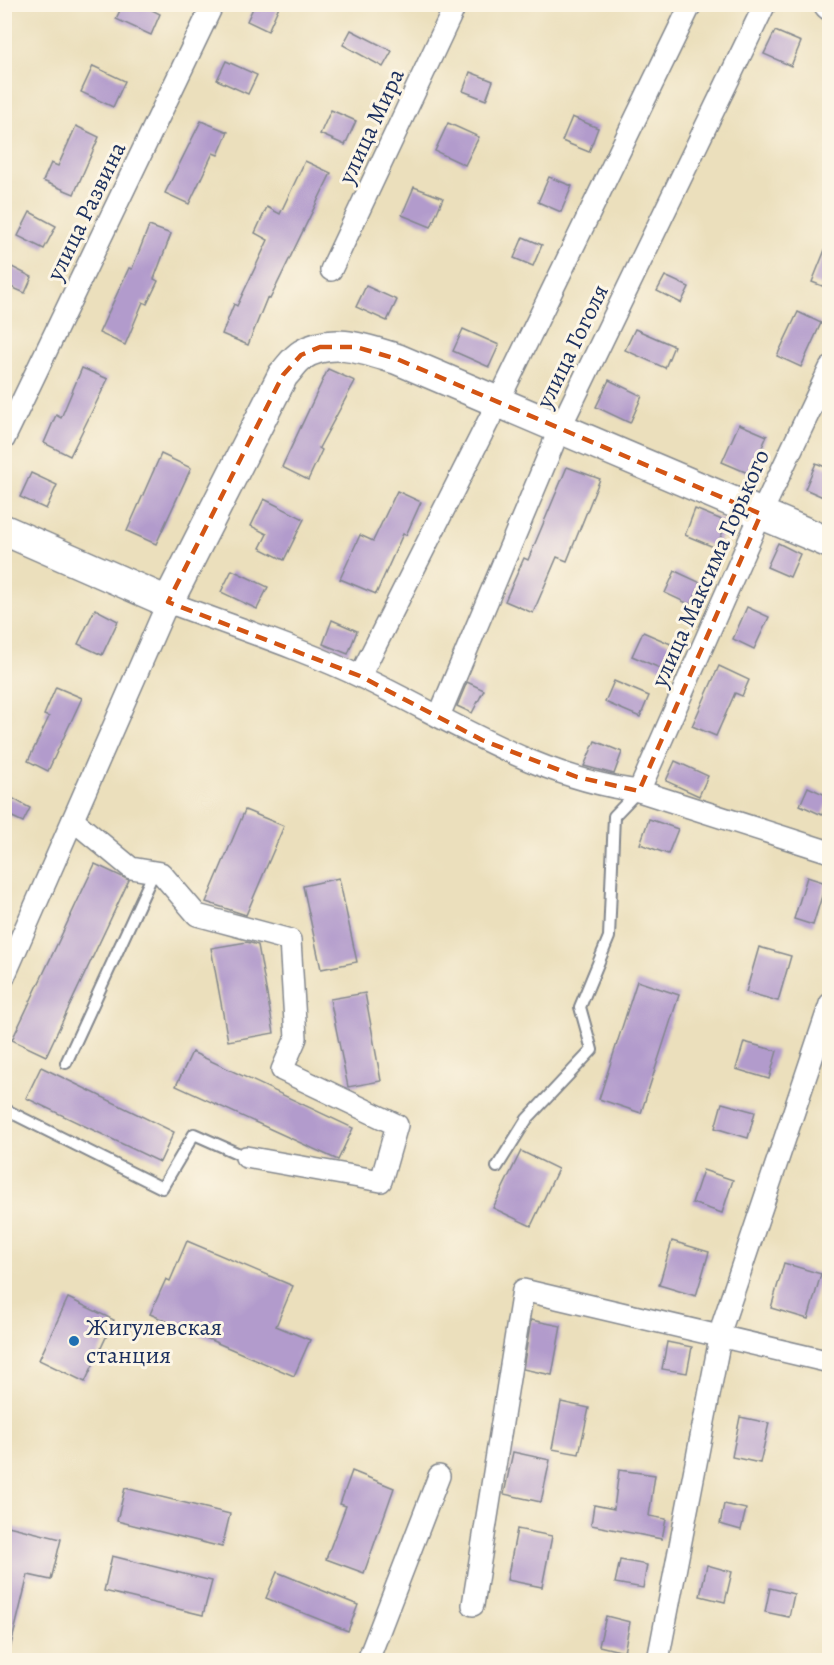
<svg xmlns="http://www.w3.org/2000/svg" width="834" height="1665" viewBox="0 0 834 1665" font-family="Alegreya,serif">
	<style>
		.building { fill: #b29bcc }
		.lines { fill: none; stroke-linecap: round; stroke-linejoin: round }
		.lane-casing { stroke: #83878d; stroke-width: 14 }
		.street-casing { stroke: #83878d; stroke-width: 24 }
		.secondary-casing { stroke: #83878d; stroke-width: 33 }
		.lane { stroke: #fff; stroke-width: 10 }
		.street { stroke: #fff; stroke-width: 21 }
		.secondary { stroke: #fff; stroke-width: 30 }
		.marked { fill: none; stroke: #d45514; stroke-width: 4.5; stroke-dasharray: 12 8; stroke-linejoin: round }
		.poi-dot { fill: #1f6fb2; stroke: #fcf5e5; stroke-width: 2 }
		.labels { text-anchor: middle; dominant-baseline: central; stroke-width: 6; stroke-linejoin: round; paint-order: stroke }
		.street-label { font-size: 24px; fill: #1b2f5e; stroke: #fcf5e5 }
		.poi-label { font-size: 24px; fill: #1b2f5e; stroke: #fcf5e5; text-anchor: start }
	</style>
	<rect width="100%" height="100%" fill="#fcf5e5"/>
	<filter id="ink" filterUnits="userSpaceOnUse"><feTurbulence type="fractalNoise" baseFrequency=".0167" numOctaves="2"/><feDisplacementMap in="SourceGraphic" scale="12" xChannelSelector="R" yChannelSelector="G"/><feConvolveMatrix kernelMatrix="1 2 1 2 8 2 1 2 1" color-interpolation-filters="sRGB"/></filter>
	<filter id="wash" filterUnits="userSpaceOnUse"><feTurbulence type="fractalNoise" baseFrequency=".008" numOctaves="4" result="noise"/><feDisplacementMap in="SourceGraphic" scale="24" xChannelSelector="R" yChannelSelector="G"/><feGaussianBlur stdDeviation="1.35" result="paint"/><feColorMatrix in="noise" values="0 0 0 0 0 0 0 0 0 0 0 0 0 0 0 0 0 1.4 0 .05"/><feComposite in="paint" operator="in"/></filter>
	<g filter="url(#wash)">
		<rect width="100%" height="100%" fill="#ebdfbc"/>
		<g id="blocks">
			<g class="building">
				<polygon points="123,4 140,4 160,14 151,35 116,19"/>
				<polygon points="255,4 280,4 268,31 247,21"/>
				<polygon points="351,30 392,51 383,67 343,45"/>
				<polygon points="775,31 801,42 791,66 764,54"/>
				<polygon points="226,61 257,75 248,94 217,80"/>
				<polygon points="93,66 125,81 113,107 81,92"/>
				<polygon points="470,72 493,81 486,100 463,91"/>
				<polygon points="331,110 356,121 345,145 320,134"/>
				<polygon points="572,117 598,128 589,152 562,141"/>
				<polygon points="201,121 228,132 218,155 213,153 189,204 165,193"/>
				<polygon points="448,123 479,137 465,165 435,151"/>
				<polygon points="76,126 99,137 74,194 43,181 51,163 58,166"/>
				<polygon points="305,161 331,173 270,299 267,298 248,345 222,334 234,304 237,306 268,240 255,233 267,207 280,214"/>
				<polygon points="549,177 572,186 561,212 538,202"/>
				<polygon points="414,187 443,198 431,227 402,215"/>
				<polygon points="30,212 56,226 44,249 18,236"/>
				<polygon points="149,226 171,234 154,279 158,281 147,304 143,302 125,345 99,333 129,268 132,269"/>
				<polygon points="523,237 542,245 533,266 514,258"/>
				<polygon points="829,240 830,240 830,289 812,282"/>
				<polygon points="4,263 32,277 25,293 4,284"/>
				<polygon points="665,276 689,287 681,303 657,291"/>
				<polygon points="366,286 397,300 387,321 356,307"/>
				<polygon points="798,312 821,323 801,367 777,356"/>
				<polygon points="463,329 499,345 489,367 453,351"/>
				<polygon points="635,329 674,346 665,368 625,350"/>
				<polygon points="82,368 108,379 70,456 44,443 56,415 61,418"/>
				<polygon points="328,369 355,381 319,448 322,450 308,480 282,467"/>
				<polygon points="609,380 642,396 630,423 596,407"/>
				<polygon points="739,424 767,436 750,474 722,462"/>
				<polygon points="161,454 191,468 156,544 127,531"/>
				<polygon points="816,463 830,469 830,500 805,489"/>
				<polygon points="567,467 600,479 567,561 557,557 533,613 505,601 524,558 528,560"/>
				<polygon points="31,473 57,485 46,509 20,497"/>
				<polygon points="397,491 421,502 406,535 403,534 376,594 340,579 360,535 373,541"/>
				<polygon points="264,499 304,519 284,560 260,548 267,534 251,526"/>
				<polygon points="695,509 727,522 716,548 685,535"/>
				<polygon points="778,543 800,554 790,577 767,567"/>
				<polygon points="232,570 268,587 257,609 221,592"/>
				<polygon points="675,571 701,583 691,605 665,593"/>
				<polygon points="747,607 769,617 754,649 733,639"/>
				<polygon points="95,609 118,621 102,655 78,644"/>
				<polygon points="332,620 357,631 348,654 323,644"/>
				<polygon points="643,632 673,645 662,669 632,656"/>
				<polygon points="719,666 749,680 742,696 735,693 716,736 692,726"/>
				<polygon points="614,681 649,696 640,717 605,702"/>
				<polygon points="467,682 484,690 472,713 457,706"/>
				<polygon points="56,687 82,698 48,771 28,761 49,717 44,715"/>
				<polygon points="595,741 622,752 614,774 584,766"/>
				<polygon points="675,761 708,776 699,796 666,781"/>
				<polygon points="808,787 830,797 822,815 800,805"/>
				<polygon points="10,797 30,808 23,822 4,813"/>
				<polygon points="245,810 284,826 246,915 206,902"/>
				<polygon points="649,819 678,829 668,854 640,844"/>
				<polygon points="95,864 129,880 46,1056 12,1040"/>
				<polygon points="807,877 826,883 813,925 794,919"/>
				<polygon points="339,878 357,962 321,969 303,886"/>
				<polygon points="247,942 258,945 274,1033 228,1041 211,948"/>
				<polygon points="759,947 791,956 778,1001 746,992"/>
				<polygon points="637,981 679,995 641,1113 599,1099"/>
				<polygon points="365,993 381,1081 348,1087 330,999"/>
				<polygon points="744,1042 777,1051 769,1079 736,1069"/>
				<polygon points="192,1052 353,1128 338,1160 176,1086"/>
				<polygon points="41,1067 174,1132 160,1162 26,1098"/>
				<polygon points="722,1103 755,1112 748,1138 715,1128"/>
				<polygon points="521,1151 558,1169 531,1226 493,1208"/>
				<polygon points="703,1170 733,1180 722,1213 692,1203"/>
				<polygon points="187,1241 293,1286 276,1326 310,1340 294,1376 150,1314 166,1279 170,1281"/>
				<polygon points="672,1241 709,1252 696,1296 659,1285"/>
				<polygon points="784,1263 821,1274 808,1319 771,1308"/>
				<polygon points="68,1298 114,1320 85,1382 39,1360"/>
				<polygon points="531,1320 561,1326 552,1375 523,1369"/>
				<polygon points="667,1342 692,1347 687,1373 662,1369"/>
				<polygon points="561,1402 589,1408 579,1454 552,1449"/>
				<polygon points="740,1417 769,1423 760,1463 732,1457"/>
				<polygon points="513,1452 550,1460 541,1502 504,1494"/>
				<polygon points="619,1470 655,1475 649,1516 666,1519 662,1539 591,1525 594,1505 614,1509"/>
				<polygon points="352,1471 394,1488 364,1573 326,1559 346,1506 340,1504"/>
				<polygon points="125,1488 230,1514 222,1547 117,1521"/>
				<polygon points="724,1504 746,1509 741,1530 720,1524"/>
				<polygon points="4,1525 61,1539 51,1580 28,1575 10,1649 4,1649"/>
				<polygon points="517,1529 552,1536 542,1587 507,1580"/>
				<polygon points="112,1556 212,1581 203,1615 104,1591"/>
				<polygon points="620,1560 647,1565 643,1588 615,1583"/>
				<polygon points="707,1565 732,1572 725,1602 700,1596"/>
				<polygon points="277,1572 358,1605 348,1631 266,1598"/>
				<polygon points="770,1588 794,1594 789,1617 765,1612"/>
				<polygon points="606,1616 630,1622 624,1652 599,1646"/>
			</g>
		</g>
	</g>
	<g filter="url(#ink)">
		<use href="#blocks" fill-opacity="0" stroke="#83878d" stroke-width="1.5"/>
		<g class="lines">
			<g class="lane-casing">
				<g id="lane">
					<polyline points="66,1063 154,872"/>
					<polyline points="4,1109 162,1188 194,1134 246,1157"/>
					<polyline points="497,1167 527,1119 592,1050 580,1007 609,937 614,816 638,791"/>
				</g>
			</g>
			<g class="street-casing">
				<g id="street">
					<polyline points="331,270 456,4"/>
					<polyline points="4,439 213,4"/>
					<polyline points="360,676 498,402 691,4"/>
					<polyline points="439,716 560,428 765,4"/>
					<polyline points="639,791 761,514 830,368"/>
					<polyline points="73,820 131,868 161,873 197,915 290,940 296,1038 282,1070 397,1125 381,1181 246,1157"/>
					<path d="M4,977L168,602C231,626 303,649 363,678C451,720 539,779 639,791L830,852"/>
					<polyline points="473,1605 523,1290 830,1362"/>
					<polyline points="368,1660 439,1476"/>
					<polyline points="658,1660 723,1323 830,1004"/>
				</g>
			</g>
			<g class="secondary-casing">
				<g id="secondary">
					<polyline points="829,4 830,5"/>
					<path d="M4,530L168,602L283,375C289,369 295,359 302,355C332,336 367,350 397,359L830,543"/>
				</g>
			</g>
			<use href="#lane" class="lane"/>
			<use href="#street" class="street"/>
			<use href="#secondary" class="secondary"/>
		</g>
	</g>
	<path class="marked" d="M320,347H356L397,359L761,514L639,791L577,777L482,740L360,676L168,602L283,375L301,355Z"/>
	<circle class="poi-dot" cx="74" cy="1341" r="6"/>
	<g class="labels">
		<g class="street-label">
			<text transform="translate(371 126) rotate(-65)">улица Мира</text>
			<text transform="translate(86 211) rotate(-64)">улица Развина</text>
			<text transform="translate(572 346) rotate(-64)">улица Гоголя</text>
			<text transform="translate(710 568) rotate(-66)">улица Максима Горького</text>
		</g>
		<g class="poi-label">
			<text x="86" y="1327">Жигулевская<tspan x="86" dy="28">станция</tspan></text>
		</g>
	</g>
	<rect width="834" height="1665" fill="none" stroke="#fcf5e5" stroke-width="24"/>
</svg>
